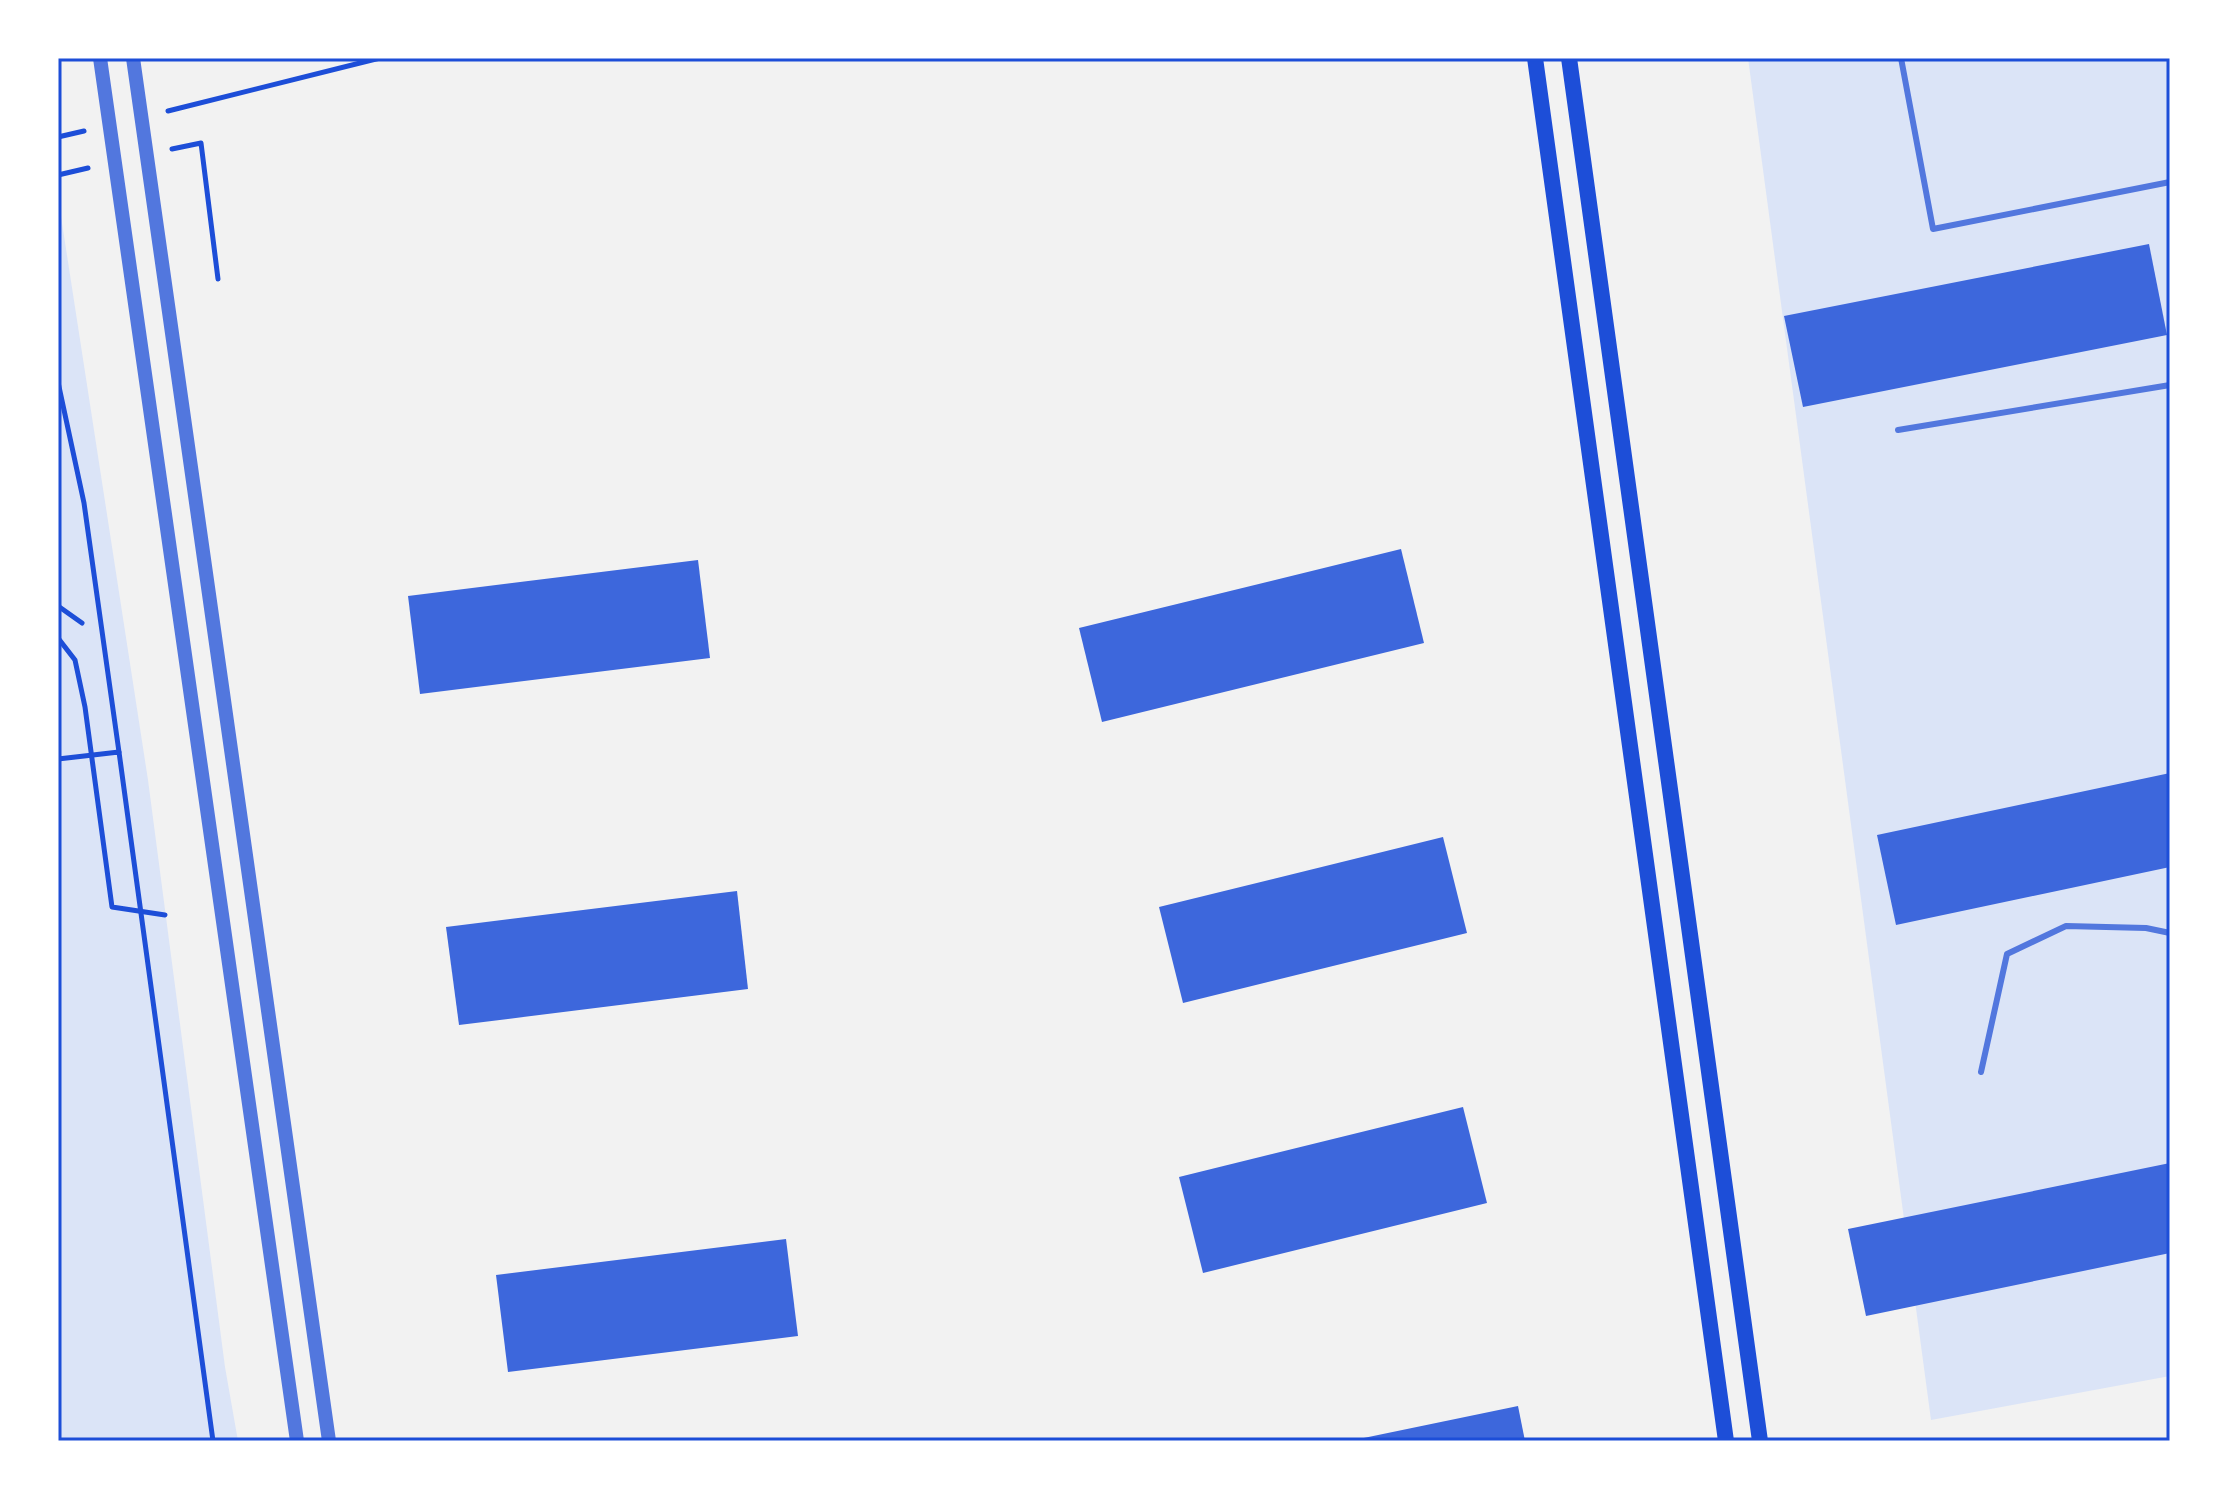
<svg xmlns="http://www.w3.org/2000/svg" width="2228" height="1499" viewBox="0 0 2228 1499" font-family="Figtree,sans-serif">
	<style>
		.green { fill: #dbe4f7 }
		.building { fill: #3d67dc }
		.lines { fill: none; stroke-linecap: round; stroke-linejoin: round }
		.path { stroke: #1d4ed8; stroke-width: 5 }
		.service { stroke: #5277de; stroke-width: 6 }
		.tertiary { stroke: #5277de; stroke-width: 14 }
		.secondary { stroke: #1d4ed8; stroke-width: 16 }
		.neatline { fill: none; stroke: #1d4ed8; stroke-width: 3 }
	</style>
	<rect width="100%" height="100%" fill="#f2f2f2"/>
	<g class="green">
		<polygon points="1748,58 2170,58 2170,1376 1931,1420"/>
		<polygon points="58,197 148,780 225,1367 238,1441 58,1441"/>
	</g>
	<g class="building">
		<polygon points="2149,244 2167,335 1803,407 1784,316"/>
		<polygon points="1401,549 1424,643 1102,722 1079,628"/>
		<polygon points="698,560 710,658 420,694 408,596"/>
		<polygon points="2170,773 2170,867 1896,925 1877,835"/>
		<polygon points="1443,837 1467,933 1183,1003 1159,907"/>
		<polygon points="737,891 748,989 459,1025 446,927"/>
		<polygon points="1463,1107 1487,1203 1203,1273 1179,1177"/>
		<polygon points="2170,1163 2170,1253 1866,1316 1848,1229"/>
		<polygon points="786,1239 798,1336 508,1372 496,1275"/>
		<polygon points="1518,1406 1525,1441 1354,1441 1354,1440"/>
	</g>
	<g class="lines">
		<g class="path">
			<polyline points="168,111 380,58"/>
			<polyline points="58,137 84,131"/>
			<polyline points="172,149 201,143 218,279"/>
			<polyline points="58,175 88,168"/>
			<polyline points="58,382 84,503 119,752"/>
			<polyline points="58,606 82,623"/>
			<polyline points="58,638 75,660 85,707 112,907 165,915"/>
			<polyline points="58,759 119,752 213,1441"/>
		</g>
		<g class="service">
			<polyline points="1901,58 1933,229 2170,182"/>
			<polyline points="1898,430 2170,385"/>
			<polyline points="1981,1072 2007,954 2066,926 2146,928 2170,933"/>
		</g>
		<g class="tertiary">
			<polyline points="100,58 297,1441"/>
			<polyline points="133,58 329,1441"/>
		</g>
		<g class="secondary">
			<polyline points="1535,58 1726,1441"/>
			<polyline points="1569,58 1760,1441"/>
		</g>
	</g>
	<rect width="2228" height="1499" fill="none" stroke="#ffffff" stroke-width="120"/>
	<rect x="60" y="60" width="2108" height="1379" class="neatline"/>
</svg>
